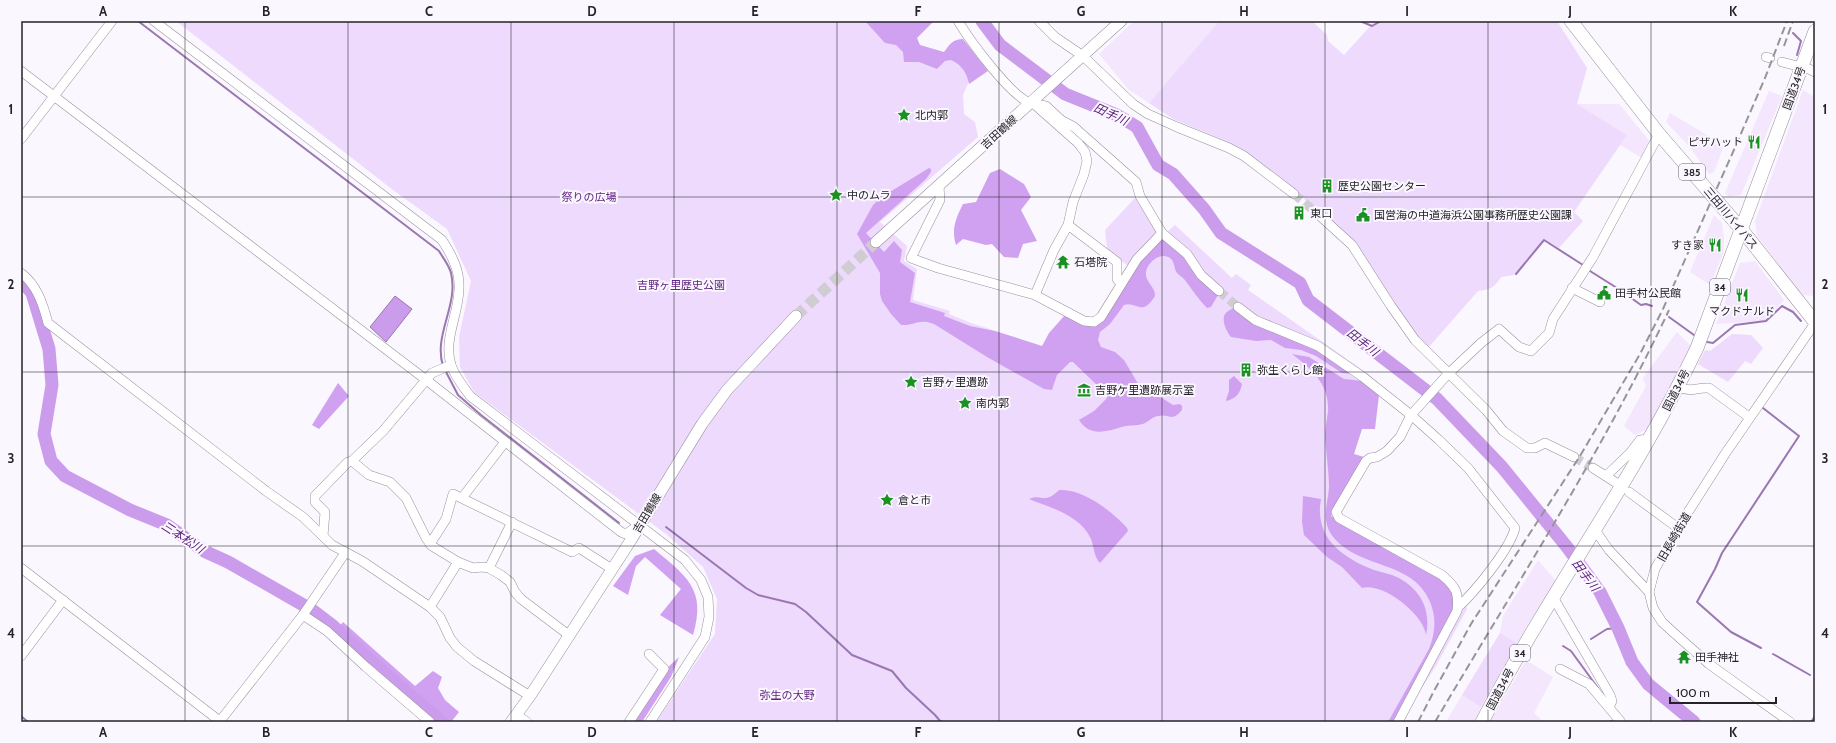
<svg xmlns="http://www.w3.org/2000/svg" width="1836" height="743" viewBox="0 0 1836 743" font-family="Cabin,'Noto Sans JP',sans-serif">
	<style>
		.built { fill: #f3e6fd }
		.green { fill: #eedafd }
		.forest { fill: #d1a1f1 }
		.water { fill: #cc9cec; stroke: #9a77b1 }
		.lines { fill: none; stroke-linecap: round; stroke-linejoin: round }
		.stream { stroke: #9a77b1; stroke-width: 2 }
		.river { stroke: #cc9cec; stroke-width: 13 }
		.minor-tunnel { stroke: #d0ccd3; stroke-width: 9; stroke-dasharray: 9 4.5; stroke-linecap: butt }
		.major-tunnel { stroke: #d0ccd3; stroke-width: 11; stroke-dasharray: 11 5.5; stroke-linecap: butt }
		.minor-casing { stroke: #978f9d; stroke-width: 10 }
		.major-casing { stroke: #978f9d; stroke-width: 12 }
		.highway-casing { stroke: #978f9d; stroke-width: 14 }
		.minor { stroke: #fff; stroke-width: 9 }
		.major { stroke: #fff; stroke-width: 11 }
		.highway { stroke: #fff; stroke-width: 13 }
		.rail { stroke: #97949a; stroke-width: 2; stroke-dasharray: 8 4; stroke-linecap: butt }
		.grid { fill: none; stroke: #252228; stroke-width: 1; stroke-opacity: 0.55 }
		.labels { text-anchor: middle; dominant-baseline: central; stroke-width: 4; stroke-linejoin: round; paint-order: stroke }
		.shield { fill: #fbf7fe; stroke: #656268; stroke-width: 1 }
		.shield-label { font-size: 10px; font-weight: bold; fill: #252228 }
		.street-label { font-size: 11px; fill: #252228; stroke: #fbf7fe }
		.poi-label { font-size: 11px; fill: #252228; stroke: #fbf7fe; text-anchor: start }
		.park-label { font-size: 11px; fill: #602481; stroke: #fbf7fe }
		.water-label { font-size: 12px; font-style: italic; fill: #5d207d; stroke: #fbf7fe }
		.neatline { fill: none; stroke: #252228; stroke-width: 1.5 }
		.grid-label { font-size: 13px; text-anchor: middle; font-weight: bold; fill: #252228 }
	</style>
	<rect width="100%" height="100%" fill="#fbf7fe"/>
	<g class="built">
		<polygon points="1134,21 1219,21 1149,103 1129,90 1099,54"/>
		<polygon points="1803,90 1815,97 1815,296 1802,295 1757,236 1755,221"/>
		<polygon points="1769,91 1782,96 1741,195 1729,197 1725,193"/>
		<polygon points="1577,104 1619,104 1652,144 1644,159 1620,145 1627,135"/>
		<polygon points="1670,113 1724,145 1714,172 1709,174 1689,146 1666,122"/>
		<polygon points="1714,215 1722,223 1724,239 1723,254 1710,285 1690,272"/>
		<polygon points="1755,261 1784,300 1765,321 1716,324 1740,263"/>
		<polygon points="1677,332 1691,346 1666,399 1647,429 1635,435 1624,426 1646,386 1643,378"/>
		<polygon points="1538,560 1556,581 1517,643 1500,633 1503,616"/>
		<polygon points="1526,660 1553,677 1534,713 1541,719 1539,722 1490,722"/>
		<polygon points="1462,695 1481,707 1474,722 1446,722"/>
	</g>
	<g class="green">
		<polygon points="176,21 916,21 917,46 929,55 954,54 972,74 963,95 964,114 975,122 978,137 880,222 907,246 904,261 917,269 913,300 950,311 949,314 971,323 1042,346 1089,334 1159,239 1175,225 1232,278 1236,274 1251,285 1248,290 1367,373 1381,385 1379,395 1361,422 1347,459 1359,469 1331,516 1443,580 1464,597 1467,609 1436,666 1400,722 656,722 715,634 717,599 703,567 666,534 474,392 460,367 459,337 471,281 447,229 393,190"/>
		<path d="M1219,21H1312L1327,35L1328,41L1344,55L1373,23L1376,21H1557L1587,68L1577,104L1627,135L1574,212L1583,221L1559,248L1544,239L1514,275L1501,277C1495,287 1490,290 1478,291L1428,348L1413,331L1347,235L1259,161L1221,139L1173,119L1149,103Z"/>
		<polygon points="1135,198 1157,231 1127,265 1107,250 1105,230"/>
		<polygon points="1732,334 1751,335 1763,348 1751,364 1745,361 1728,382 1698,364 1705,350 1710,351"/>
		<polygon points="1500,633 1517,643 1481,707 1462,695"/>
	</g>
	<g class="forest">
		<path d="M865,21H934L917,38L920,45L944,52C950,44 953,39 963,39L988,71L969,84C967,73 962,65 951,60L945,61L937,69L919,62H904L903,52L896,45L885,43Z"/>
		<path d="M929,168L931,169V172L926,179L866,233L884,252L894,241L902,250L900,262L915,273L910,302L945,313L944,316L970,326L995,331L1042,346L1049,333L1065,315L1094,326L1140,260L1162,238L1184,256L1218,295L1211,307L1207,308C1198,299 1192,289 1184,279C1182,277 1179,275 1177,273C1174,269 1175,263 1171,259C1161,250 1145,264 1146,275C1146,283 1160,291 1153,299C1141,316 1136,301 1124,305L1110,324L1100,332L1098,340L1101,347L1115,352L1124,360L1143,392L1162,398L1173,405L1180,404L1182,406V410C1171,423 1170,413 1158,416C1152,417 1149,421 1145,423C1139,426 1132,425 1126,426C1109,430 1091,439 1079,420L1094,411L1107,398L1106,394L1073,362H1070L1057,375L1052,390L1044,389L987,357L934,324C918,318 915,326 901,325L891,314L882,301L880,294V273L857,234L873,205L880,198Z"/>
		<path d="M1000,169L1024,184L1031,197L1021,210L1037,241L1023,244L1018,258L1004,257L992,244L986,245L963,239L956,245C951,229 956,218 963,204L976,202L990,173Z"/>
		<path d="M1234,307L1250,319L1316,348L1352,374L1342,373L1316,356L1301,350L1285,348L1271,340L1256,341L1231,337C1227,332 1221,321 1225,314C1227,311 1231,310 1234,307Z"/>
		<path d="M1292,354L1309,357L1344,379L1364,381L1379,395L1375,429H1362L1354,454L1364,457L1331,516L1443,580L1453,593L1455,605L1393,722H1388L1429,649C1435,633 1437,619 1430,602C1413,559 1356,570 1331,534C1321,518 1328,504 1329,487C1329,471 1326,453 1325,436C1325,428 1327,420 1328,412C1330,385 1312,369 1292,354Z"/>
		<path d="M1234,376L1242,384C1240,394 1236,398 1227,401L1226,400L1229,391V380Z"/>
		<polygon points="338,383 349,396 319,429 312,425"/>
		<path d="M1059,490C1082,488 1112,511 1127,528L1128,531L1100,563C1094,557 1094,547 1091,539C1080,515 1051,508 1029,499C1041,493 1044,505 1059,490Z"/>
		<path d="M1303,496L1321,499C1314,537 1341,557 1374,570C1380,572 1386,573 1392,575C1418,585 1432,608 1426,635C1425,630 1423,625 1420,621C1410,606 1381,583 1362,588L1342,567L1327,557L1304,535L1302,522Z"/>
		<path d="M654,549C686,576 707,589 693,635L660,615L681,589L645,557L636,566L628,595L613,586L635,556Z"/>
		<polygon points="343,622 415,686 433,671 442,677 438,688 445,700 459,712 451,722 447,722 387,671 340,626"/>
		<polygon points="679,657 671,677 642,722 632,722 665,670"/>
	</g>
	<polygon class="water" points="395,296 412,309 386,342 370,327"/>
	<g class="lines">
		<g class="stream">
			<path d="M138,21L439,251C443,258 449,265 451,273C459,305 433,335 443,366"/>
			<polyline points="1360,21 1372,26 1381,21"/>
			<polyline points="1793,33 1801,41 1797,55"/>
			<polyline points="1590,271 1617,288 1641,305 1646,304 1652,306"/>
			<polyline points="1516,274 1544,240 1583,265"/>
			<polyline points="1669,317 1694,335"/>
			<polyline points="1707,342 1713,343 1735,325 1766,321 1782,306 1793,312 1801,321"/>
			<polyline points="445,370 458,395 481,415 619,523"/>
			<polyline points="666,527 746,588 758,595 795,604 806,612 852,655 892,671 906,688 935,715 941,722"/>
			<polyline points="1591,639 1607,629 1618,628"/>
			<polyline points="1563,646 1571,651 1598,688"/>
			<polyline points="1761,648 1731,632 1697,602 1715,569 1722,553 1799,436 1763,408"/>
			<polyline points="1773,654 1810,675"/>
			<polyline points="21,716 28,722"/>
			<polyline points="1611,722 1611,721"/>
			<polyline points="1811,722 1815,716"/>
		</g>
		<g class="river">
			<polyline points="982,21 1000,45 1065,94 1117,115 1137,127 1158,165 1173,174 1204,209 1221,233 1300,283 1308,300 1437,399 1502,467 1567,547 1600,592 1618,628 1632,662 1648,684 1694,722"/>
			<polyline points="21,280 32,293 49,349 52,385 44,434 51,461 65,476 130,510 167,525 204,551 228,562 312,610 333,626 389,677 442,722"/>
		</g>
		<g class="minor-tunnel">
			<polyline points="1294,194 1319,215"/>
			<polyline points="1219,291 1238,307"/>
			<polyline points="1574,457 1593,468"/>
		</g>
		<polyline class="major-tunnel" points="796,316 876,242"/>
		<g class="minor-casing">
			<g id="minor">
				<path d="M154,21L442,240C451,254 460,270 459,288C459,314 443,339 451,365C455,377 463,386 470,396L685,560L701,580L708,597L709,617L705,637L650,722"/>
				<path d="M958,21C969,39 1014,102 1034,104L1078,143L1085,152L1087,161L1084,174L1073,202L1068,225L1054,250L1035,295"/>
				<polyline points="1039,21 1055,37 1083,56 1133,104 1148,114 1177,127 1229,148 1244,156 1294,194"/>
				<polyline points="1766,57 1770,58"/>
				<polyline points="1782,62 1809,69 1815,72"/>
				<polyline points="21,71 425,379 621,532 626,534 639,525"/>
				<polyline points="1034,104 1046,106 1061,120 1074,127 1136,182 1140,196 1162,233"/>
				<polyline points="21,139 112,21"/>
				<polyline points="939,186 940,200 911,258 938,268 1035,295 1084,321 1094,322 1101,317 1137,259 1162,233 1187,254 1201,275 1219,291"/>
				<polyline points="1319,215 1352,245 1391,306 1415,340 1486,410 1503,431 1527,448 1535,448 1545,443 1574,457"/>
				<polyline points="1068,225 1117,262 1117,279 1121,284"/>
				<path d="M21,273C37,285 43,304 48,323L266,491L303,517L332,545L362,561L430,607L440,617L450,638L457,647L474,661L530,696"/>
				<polyline points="1572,288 1600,302"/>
				<path d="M1238,307L1255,320L1318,346L1363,377L1411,415L1439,440L1468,468L1515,528C1510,549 1474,593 1458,607"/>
				<path d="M1678,387C1695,393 1695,387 1709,388L1749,417"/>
				<polyline points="352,461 383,431 432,373 451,365"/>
				<polyline points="1593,468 1615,482"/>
				<polyline points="1606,476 1630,453 1640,440 1649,439"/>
				<polyline points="1629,492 1678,528"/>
				<polyline points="462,498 505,442"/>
				<polyline points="1595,530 1609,550 1649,592"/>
				<polyline points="323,536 325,512 315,502 315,496 348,462 352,461 369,475 390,482 406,498 426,538 432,546 458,562 473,568 482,567 489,568 501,575 510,582 515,592 521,599 570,636"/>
				<polyline points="430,544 446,519 453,494 572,552 579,548 612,569"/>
				<polyline points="21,568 221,722"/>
				<polyline points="489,568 512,522"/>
				<polyline points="1553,597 1610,695 1612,701 1609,707"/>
				<polyline points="430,607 458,562"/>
				<polyline points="303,615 345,553"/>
				<polyline points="21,656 63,600"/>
				<polyline points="1560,669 1589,684 1621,722"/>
				<polyline points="517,715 527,722"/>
				<polyline points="220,721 303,615 327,631 366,667 430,722"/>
				<polyline points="629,722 664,669 649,654"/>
				<path d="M1398,722L1457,611C1459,592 1456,587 1442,575L1339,518L1336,512L1366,461L1370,458L1377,457L1387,451L1400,437L1411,415L1448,374L1481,343L1499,329L1519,347L1531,351L1549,333L1553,319L1593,257L1659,134"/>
				<polyline points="1790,722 1709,664 1674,633 1662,622 1653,608 1649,592 1655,569 1678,528 1725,454 1815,323"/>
			</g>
		</g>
		<g class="major-casing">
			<g id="major">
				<polyline points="876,242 1121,21"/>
				<polyline points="511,722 530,696 631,540 702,424 727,390 796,316"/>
			</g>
		</g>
		<g class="highway-casing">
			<g id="highway">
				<polyline points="1571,21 1659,134 1742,230 1815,322"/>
				<path d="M1482,722C1548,594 1635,478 1697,348L1815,31"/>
			</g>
		</g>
		<use href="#minor" class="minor"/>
		<use href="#major" class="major"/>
		<use href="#highway" class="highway"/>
		<g class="rail">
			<polyline points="1784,46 1793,21"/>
			<polyline points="1418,722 1434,691 1471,624 1580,456 1640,354 1663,309 1733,152 1765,78 1787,21"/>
			<path d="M1435,722C1515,586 1602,453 1669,310"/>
		</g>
	</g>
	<path class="grid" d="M185,21V722M348,21V722M511,21V722M674,21V722M837,21V722M999,21V722M1162,21V722M1325,21V722M1488,21V722M1651,21V722M21,197H1815M21,372H1815M21,546H1815"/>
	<defs>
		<g id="sight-bare" transform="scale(1.08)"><path d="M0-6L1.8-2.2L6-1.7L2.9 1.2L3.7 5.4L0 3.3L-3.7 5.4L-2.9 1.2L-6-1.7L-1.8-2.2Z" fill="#199221" stroke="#fbf7fe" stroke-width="2.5" paint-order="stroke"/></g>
		<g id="restaurant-bare" transform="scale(1.08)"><path d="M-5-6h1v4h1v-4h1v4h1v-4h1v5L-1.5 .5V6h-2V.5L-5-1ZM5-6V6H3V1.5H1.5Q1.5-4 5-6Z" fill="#199221" stroke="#fbf7fe" stroke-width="2.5" paint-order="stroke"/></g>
		<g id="building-bare" transform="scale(1.08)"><path d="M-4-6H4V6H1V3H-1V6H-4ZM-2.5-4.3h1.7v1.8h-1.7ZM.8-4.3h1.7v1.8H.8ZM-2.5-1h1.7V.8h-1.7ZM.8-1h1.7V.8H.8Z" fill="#199221" stroke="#fbf7fe" stroke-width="2.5" paint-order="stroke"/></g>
		<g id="civic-bare" transform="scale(1.08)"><path d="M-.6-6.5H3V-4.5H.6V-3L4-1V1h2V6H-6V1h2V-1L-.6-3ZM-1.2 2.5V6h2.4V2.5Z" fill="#199221" stroke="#fbf7fe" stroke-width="2.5" paint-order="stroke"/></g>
		<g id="temple-bare" transform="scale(1.08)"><path d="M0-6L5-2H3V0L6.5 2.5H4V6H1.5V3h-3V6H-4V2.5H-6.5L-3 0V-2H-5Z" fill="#199221" stroke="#fbf7fe" stroke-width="2.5" paint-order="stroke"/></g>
		<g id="museum-bare" transform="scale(1.08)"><path d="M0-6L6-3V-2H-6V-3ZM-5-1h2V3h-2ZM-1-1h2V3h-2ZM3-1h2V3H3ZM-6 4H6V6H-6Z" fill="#199221" stroke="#fbf7fe" stroke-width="2.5" paint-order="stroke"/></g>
	</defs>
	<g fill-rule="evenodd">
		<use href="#sight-bare" x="904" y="115"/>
		<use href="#restaurant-bare" x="1754" y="142"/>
		<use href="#building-bare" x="1327" y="186"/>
		<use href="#sight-bare" x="836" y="195"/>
		<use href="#building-bare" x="1299" y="213"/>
		<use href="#civic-bare" x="1363" y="215"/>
		<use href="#restaurant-bare" x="1715" y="245"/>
		<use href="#temple-bare" x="1063" y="262"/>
		<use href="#civic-bare" x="1604" y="293"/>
		<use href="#restaurant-bare" x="1742" y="295"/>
		<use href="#building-bare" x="1246" y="370"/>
		<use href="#sight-bare" x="911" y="382"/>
		<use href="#museum-bare" x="1084" y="390"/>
		<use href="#sight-bare" x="965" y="403"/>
		<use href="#sight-bare" x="887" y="500"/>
		<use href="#temple-bare" x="1684" y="657"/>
	</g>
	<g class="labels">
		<g class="shield">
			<rect x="1679" y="164" width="26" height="16" rx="3"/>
			<rect x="1710" y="279" width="20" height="16" rx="3"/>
			<rect x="1510" y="645" width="20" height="16" rx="3"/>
		</g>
		<g class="shield-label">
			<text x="1692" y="172">385</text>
			<text x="1720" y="287">34</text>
			<text x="1520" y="653">34</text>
		</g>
		<g class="street-label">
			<text transform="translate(1794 88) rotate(-70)">国道34号</text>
			<text transform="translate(999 132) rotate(-42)">吉田鶴線</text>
			<text transform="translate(1731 218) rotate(50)">三田川バイパス</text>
			<text transform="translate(1676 390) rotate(-63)">国道34号</text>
			<text transform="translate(647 513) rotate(-59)">吉田鶴線</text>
			<text transform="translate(1674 537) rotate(-60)">旧長崎街道</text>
			<text transform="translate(1500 689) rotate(-62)">国道34号</text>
		</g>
		<g class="poi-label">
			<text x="915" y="115">北内郭</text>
			<text x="1743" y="142" text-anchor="end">ピザハット</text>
			<text x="1338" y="186">歴史公園センター</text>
			<text x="847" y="195">中のムラ</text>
			<text x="1310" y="213">東口</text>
			<text x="1374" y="215">国営海の中道海浜公園事務所歴史公園課</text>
			<text x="1704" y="245" text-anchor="end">すき家</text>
			<text x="1074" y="262">石塔院</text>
			<text x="1615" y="293">田手村公民館</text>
			<text x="1742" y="311" text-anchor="middle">マクドナルド</text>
			<text x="1257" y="370">弥生くらし館</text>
			<text x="922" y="382">吉野ヶ里遺跡</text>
			<text x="1095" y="390">吉野ケ里遺跡展示室</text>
			<text x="976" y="403">南内郭</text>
			<text x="898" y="500">倉と市</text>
			<text x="1695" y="657">田手神社</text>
		</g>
		<g class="park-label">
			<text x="589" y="197">祭りの広場</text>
			<text x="681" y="285">吉野ヶ里歴史公園</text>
			<text x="787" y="695">弥生の大野</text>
		</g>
		<g class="water-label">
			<text transform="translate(1111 114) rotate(25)">田手川</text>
			<text transform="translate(1363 342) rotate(38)">田手川</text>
			<text transform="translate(183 537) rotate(33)">三本松川</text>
			<text transform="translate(1586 575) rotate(53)">田手川</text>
		</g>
	</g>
	<rect width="1836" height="743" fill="none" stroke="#fbf7fe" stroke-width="44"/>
	<path d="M1670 697v6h106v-6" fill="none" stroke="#252228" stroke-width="2"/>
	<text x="1676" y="697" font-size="12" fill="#252228" stroke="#fbf7fe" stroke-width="3" paint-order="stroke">100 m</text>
	<rect x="22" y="22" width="1792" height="699" class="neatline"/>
	<g class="grid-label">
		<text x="103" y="16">A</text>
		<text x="266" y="16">B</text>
		<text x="429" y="16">C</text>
		<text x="592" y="16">D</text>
		<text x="755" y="16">E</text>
		<text x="918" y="16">F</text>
		<text x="1081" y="16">G</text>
		<text x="1244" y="16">H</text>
		<text x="1407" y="16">I</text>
		<text x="1570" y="16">J</text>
		<text x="1733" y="16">K</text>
		<text x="11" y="114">1</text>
		<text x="1825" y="114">1</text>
		<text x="11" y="289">2</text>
		<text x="1825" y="289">2</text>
		<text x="11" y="463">3</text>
		<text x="1825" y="463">3</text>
		<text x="11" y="638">4</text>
		<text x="1825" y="638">4</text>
		<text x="103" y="737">A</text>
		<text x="266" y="737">B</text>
		<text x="429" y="737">C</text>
		<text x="592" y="737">D</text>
		<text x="755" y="737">E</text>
		<text x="918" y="737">F</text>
		<text x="1081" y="737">G</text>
		<text x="1244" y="737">H</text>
		<text x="1407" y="737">I</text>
		<text x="1570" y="737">J</text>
		<text x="1733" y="737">K</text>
	</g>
</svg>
